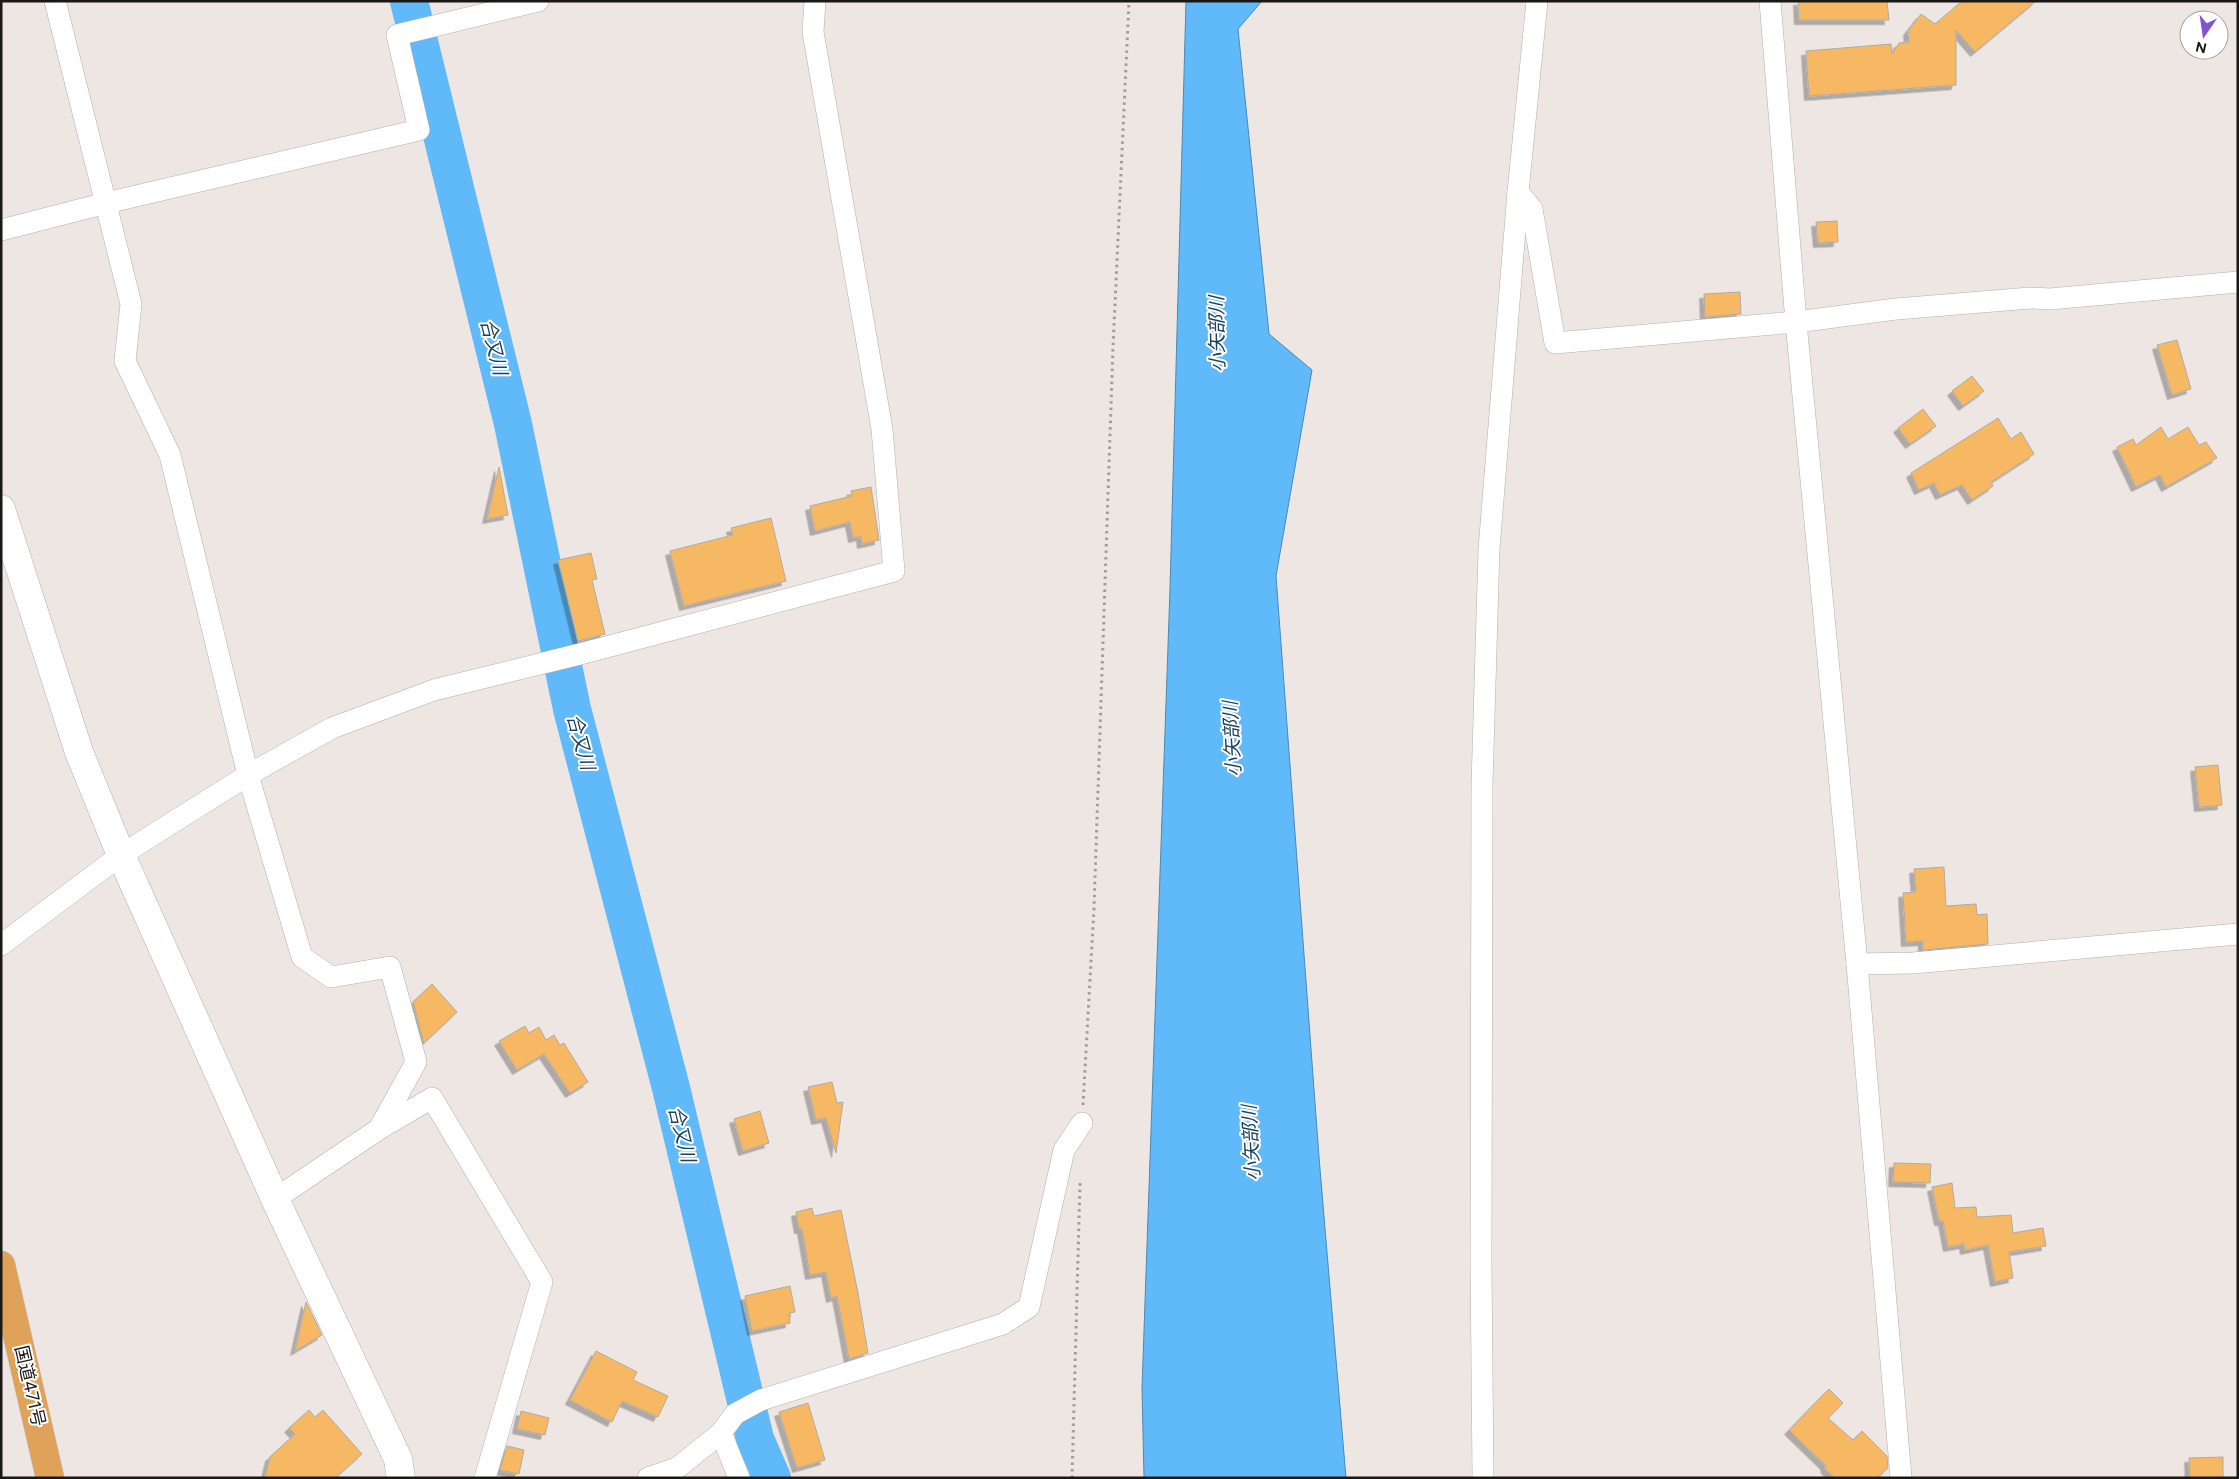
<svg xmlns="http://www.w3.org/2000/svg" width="2239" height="1479" viewBox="0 0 2239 1479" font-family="Figtree,'Noto Sans JP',sans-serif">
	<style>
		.water { fill: #60b9f8; stroke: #4b89b4 }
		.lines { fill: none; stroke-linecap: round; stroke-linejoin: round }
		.river { stroke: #60b9f8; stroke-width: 38 }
		.building { fill: #f7b863; stroke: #b0aba5; filter: url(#shadow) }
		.minor-casing { stroke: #b6afab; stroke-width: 22 }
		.tertiary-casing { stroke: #b6afab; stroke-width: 29 }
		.trunk-casing { stroke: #c3c3c2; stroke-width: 29 }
		.path { stroke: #a39d9a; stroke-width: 3; stroke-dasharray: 2.5 4; stroke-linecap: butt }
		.minor { stroke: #fff; stroke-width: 21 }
		.tertiary { stroke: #fff; stroke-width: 28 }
		.trunk { stroke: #dfa258; stroke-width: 28 }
		.labels { text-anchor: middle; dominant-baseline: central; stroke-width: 4; stroke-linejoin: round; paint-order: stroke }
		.street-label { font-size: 18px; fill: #1a1816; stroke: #fff }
		.water-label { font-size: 19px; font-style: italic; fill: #1c415c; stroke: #fff }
	</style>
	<defs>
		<filter id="shadow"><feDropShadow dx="-4.5" dy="4.5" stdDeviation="0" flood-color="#0004"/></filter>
	</defs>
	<rect width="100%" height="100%" fill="#eee6e2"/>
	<polygon class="water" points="1186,1 1262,1 1238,29 1269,334 1312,370 1276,576 1319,1157 1346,1478 1144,1478 1142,1388 1170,589"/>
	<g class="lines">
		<polyline class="river" points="409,1 513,424 572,709 671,1088 755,1439 772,1478"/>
	</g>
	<g class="building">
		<polygon points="1798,1 1887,1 1889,20 1799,20"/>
		<polygon points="1962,1 2036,1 1975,52 1956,30 1956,85 1809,96 1806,51 1891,44 1892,54 1899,43 1909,42 1908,31 1921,14 1935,24"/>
		<polygon points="1837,221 1838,242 1818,243 1816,222"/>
		<polygon points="1740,292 1741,314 1705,317 1704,294"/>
		<polygon points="2177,340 2191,389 2172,395 2157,345"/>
		<polygon points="1972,376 1984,391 1963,406 1952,391"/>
		<polygon points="1923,409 1936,426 1910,444 1898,428"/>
		<polygon points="1998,418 2011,439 2021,432 2034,454 1991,482 1993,486 1972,500 1962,485 1940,495 1934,483 1919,490 1911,473"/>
		<polygon points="2161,427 2168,439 2188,427 2199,445 2206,442 2217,458 2166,487 2160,475 2136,487 2117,447 2133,439 2136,445"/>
		<polygon points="499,467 508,515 487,519"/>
		<polygon points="871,487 879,540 862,544 861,536 853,538 850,522 815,531 810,506 852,496 851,491"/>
		<polygon points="771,518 786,581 684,606 670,551 733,535 731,528"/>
		<polygon points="591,553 597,579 592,580 605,634 578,641 558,560"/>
		<polygon points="2218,765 2222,805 2199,807 2195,767"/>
		<polygon points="1944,867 1946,906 1976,904 1977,915 1987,914 1988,944 1923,950 1923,941 1906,942 1903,893 1916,892 1914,869"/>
		<polygon points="432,984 457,1012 424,1043 413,1002"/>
		<polygon points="525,1026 529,1033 539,1027 546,1040 554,1035 560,1045 564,1043 588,1082 570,1093 544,1054 517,1070 499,1041"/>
		<polygon points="832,1082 837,1103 843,1102 836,1153 826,1118 816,1120 808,1087"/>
		<polygon points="760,1111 769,1143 743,1151 734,1119"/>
		<polygon points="1894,1163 1931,1164 1930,1183 1893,1182"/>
		<polygon points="1952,1183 1955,1208 1976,1207 1977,1217 2011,1215 2013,1233 2043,1228 2046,1246 2009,1252 2013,1278 1995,1282 1988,1245 1965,1250 1964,1244 1948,1247 1943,1221 1939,1221 1932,1187"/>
		<polygon points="812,1208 814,1216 841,1210 858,1293 868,1353 849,1359 837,1296 831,1298 826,1272 810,1275 802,1229 799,1229 796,1212"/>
		<polygon points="790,1286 795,1312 789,1313 790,1323 752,1331 745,1296"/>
		<polygon points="306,1302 322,1335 295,1351"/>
		<polygon points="596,1351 637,1372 633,1380 668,1396 658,1417 622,1401 612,1422 570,1400"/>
		<polygon points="1829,1389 1843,1403 1828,1418 1853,1440 1862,1431 1887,1456 1888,1468 1877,1478 1834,1478 1825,1468 1826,1466 1789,1430"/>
		<polygon points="808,1403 825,1460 797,1468 779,1412"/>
		<polygon points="309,1410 315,1417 323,1410 362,1454 335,1478 265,1478 270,1457 295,1434 289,1428"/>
		<polygon points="521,1411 549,1418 545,1435 517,1429"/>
		<polygon points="507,1446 524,1450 519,1474 500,1470"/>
		<polygon points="2223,1457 2223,1478 2190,1478 2189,1458"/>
	</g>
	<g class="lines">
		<g class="minor-casing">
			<g id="minor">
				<polyline points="55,1 131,304 125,361 170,455 248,775 302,957 331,977 390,967 416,1062 379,1129"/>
				<polyline points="1770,1 1796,322 1857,964 1901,1478"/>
				<polyline points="1518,192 1532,209 1555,343 1796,322 1896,309 2030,298 2050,299 2238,282"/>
				<polyline points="1,230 106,203 419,130 397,35 538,1"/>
				<polyline points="1,945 121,855 248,775 332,728 434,690 580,654 894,571 882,429 813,32 815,1"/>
				<polyline points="1857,964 1913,963 2238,934"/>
				<polyline points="275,1199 379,1129 432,1098 542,1282 485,1478"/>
				<polyline points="721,1433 739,1478"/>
				<polyline points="648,1478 677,1468 721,1433 735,1414 761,1400 1003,1324 1029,1307 1064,1150 1082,1123"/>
				<polyline points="1483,1478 1481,1263 1482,785 1489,549 1518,192 1537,1"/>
			</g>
		</g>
		<g class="tertiary-casing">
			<polyline id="tertiary" points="1,509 79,752 121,855 275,1199 398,1459 401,1478"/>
		</g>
		<g class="trunk-casing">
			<polyline id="trunk" points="1,1265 50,1478"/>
		</g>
		<g class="path">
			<polyline points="1083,1105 1094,908 1113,347 1129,1"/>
			<polyline points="1072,1478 1080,1183"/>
		</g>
		<use href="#minor" class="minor"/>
		<use href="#tertiary" class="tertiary"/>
		<use href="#trunk" class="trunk"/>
	</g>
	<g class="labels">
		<g class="street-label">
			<text transform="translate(30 1386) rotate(77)">国道471号</text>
		</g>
		<g class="water-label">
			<text transform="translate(1217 334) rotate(-91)">小矢部川</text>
			<text transform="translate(494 347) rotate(76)">合又川</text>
			<text transform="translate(1232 739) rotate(-93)">小矢部川</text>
			<text transform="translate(581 742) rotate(75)">合又川</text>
			<text transform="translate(682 1134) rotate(76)">合又川</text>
			<text transform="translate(1251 1143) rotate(-93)">小矢部川</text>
		</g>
	</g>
	<rect width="2239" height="1479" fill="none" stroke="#1a1816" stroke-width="5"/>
	<g transform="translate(2204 35) rotate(193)"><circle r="24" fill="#ffffff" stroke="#a3a3a2"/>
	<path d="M0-4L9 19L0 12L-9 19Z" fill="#7f54cd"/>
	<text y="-8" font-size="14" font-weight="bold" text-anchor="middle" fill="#1a1816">N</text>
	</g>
</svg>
